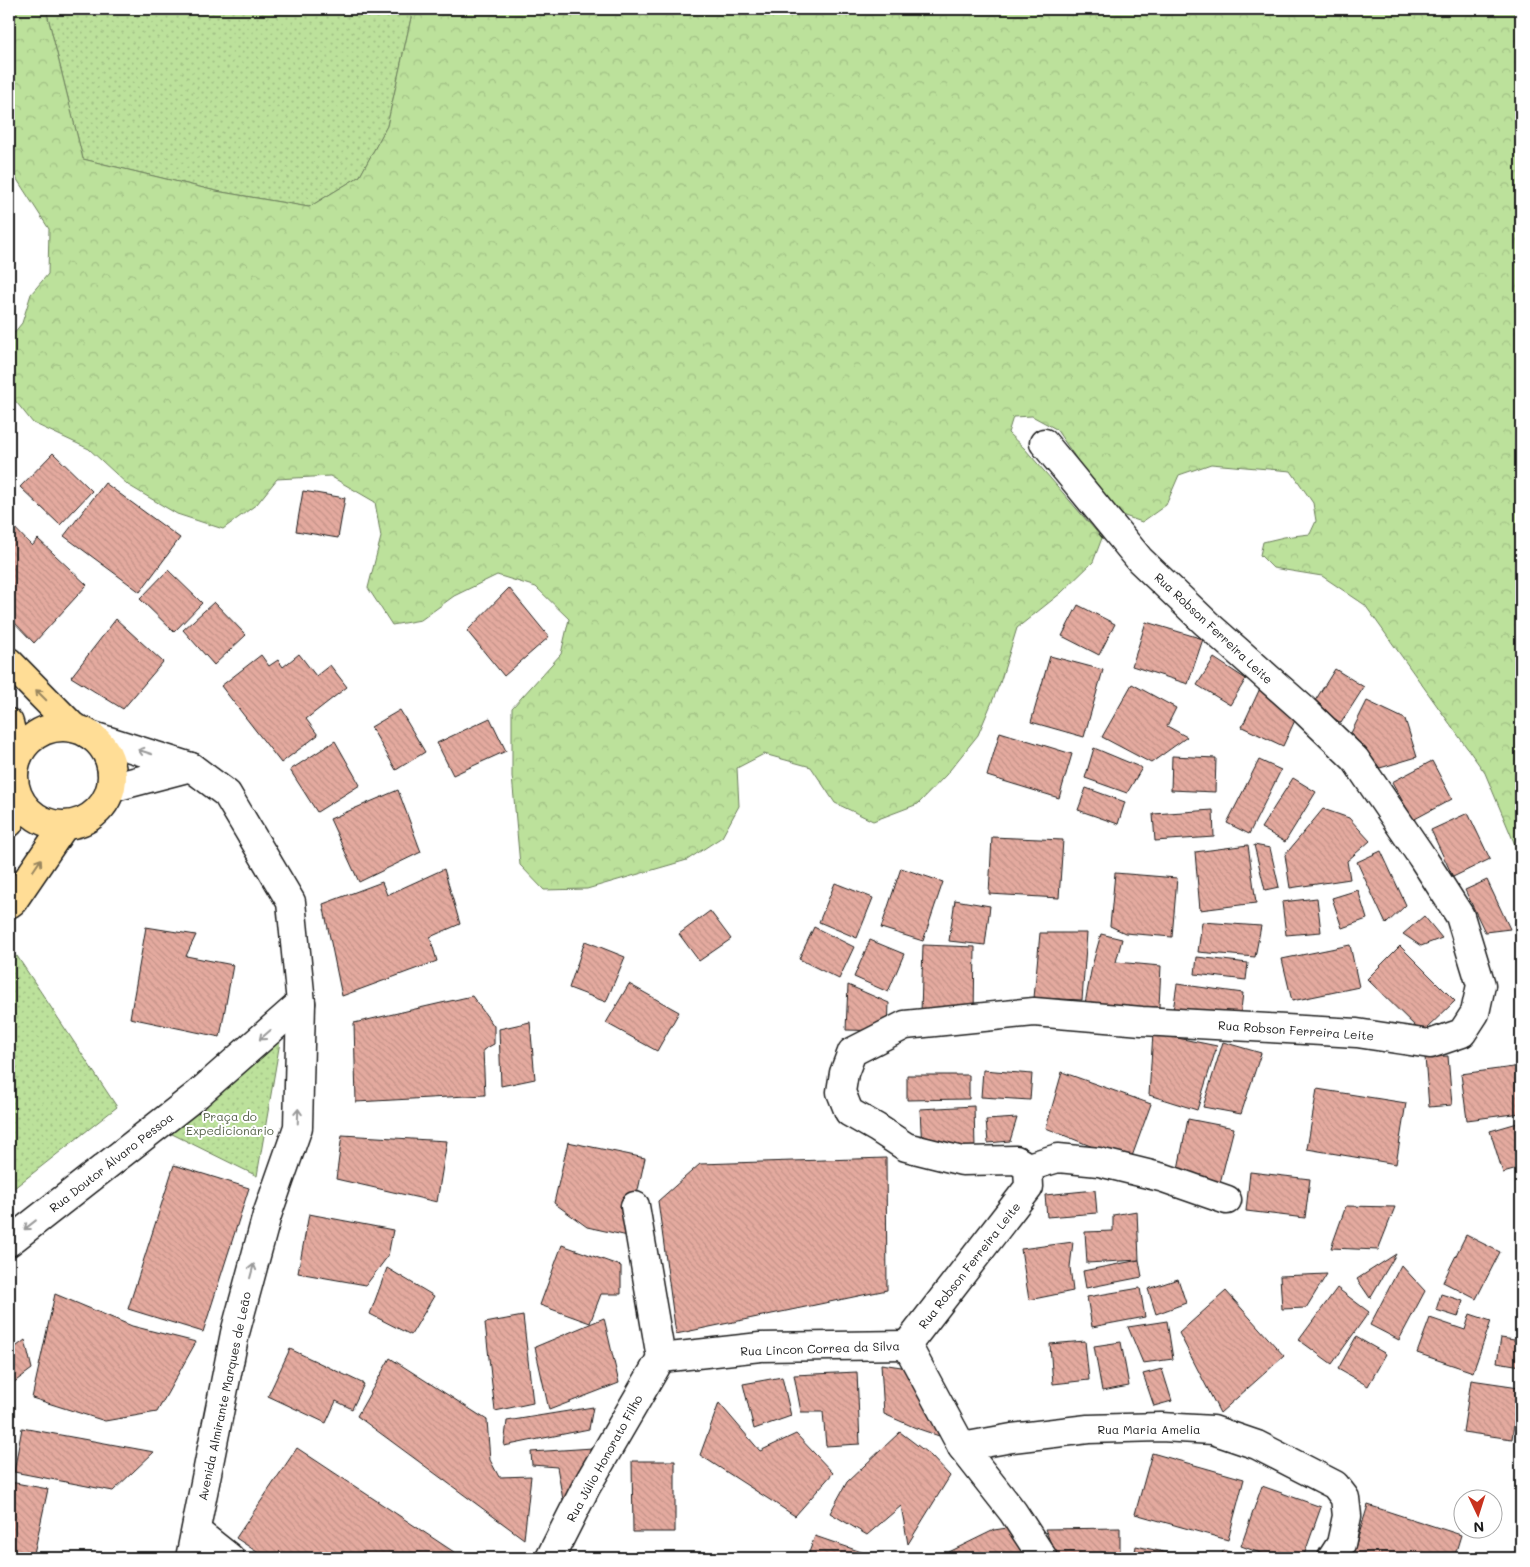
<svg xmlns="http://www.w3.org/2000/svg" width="1530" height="1567" viewBox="0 0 1530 1567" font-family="Mali,sans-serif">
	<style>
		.grass { fill: url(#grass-dots); stroke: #6c7e5c }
		.forest { fill: url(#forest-crowns); stroke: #6c7e5c }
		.building { fill: url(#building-back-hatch); stroke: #1c1c1c }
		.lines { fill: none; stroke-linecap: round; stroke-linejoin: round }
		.minor-casing { stroke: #1c1c1c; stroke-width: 31 }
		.major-casing { stroke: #1c1c1c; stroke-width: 31 }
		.minor { stroke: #fff; stroke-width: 28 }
		.major { stroke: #ffdd96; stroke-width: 28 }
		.oneway { stroke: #99865f }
		.oneway2 { stroke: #999 }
		.labels { text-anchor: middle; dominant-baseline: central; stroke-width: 4; stroke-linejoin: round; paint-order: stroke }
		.street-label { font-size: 12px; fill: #1c1c1c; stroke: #fff }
		.park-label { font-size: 12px; fill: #546148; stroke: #fff }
	</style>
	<defs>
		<pattern id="grass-dots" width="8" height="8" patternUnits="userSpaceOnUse" patternTransform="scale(1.25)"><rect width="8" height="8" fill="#bce19b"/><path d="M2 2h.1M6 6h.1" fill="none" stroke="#a1c085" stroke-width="1.8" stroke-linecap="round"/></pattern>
		<pattern id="forest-crowns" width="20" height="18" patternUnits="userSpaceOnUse" patternTransform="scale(1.25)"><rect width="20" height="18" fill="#bce19b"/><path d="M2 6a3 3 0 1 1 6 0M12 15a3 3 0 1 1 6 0" fill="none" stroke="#a1c085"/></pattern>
		<pattern id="building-back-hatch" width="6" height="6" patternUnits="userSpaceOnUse" patternTransform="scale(1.25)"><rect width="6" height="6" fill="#e4aa9f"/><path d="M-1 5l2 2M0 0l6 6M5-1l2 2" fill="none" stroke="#c39288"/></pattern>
	</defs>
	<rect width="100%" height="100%" fill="#fff"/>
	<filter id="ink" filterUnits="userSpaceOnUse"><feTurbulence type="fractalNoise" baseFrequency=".02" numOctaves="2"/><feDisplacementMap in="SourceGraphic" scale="10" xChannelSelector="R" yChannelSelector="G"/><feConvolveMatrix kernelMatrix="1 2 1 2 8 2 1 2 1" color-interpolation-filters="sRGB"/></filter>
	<g filter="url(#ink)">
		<g class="grass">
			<polygon points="46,9 413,9 387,126 360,176 309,207 216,191 83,159"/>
			<polygon points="17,956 117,1107 9,1192 9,962"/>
			<polygon points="281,1036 257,1176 164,1130"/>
		</g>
		<polygon class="forest" points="9,9 46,9 83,159 216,191 309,207 360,176 387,126 413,9 1521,9 1521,859 1485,773 1365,605 1322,576 1273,568 1260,555 1263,542 1284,537 1310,534 1316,521 1313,503 1291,471 1211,464 1179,475 1166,505 1142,522 1113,512 1056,429 1032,416 1013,417 1008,433 1025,449 1102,538 1093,562 1061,593 1017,628 1000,683 978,735 946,775 918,804 873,821 835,803 811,767 764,754 737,768 739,806 722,837 687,860 587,889 544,890 520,865 512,776 512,708 561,654 569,619 536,587 497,575 454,596 421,620 392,625 368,588 381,537 375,502 330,476 277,479 257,504 223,529 177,514 128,485 89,449 33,423 9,393 9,339 22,323 31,294 48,274 49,229 9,167"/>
		<g class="building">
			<polygon points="53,453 92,491 60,525 20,487"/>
			<polygon points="105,483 180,538 140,592 64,536"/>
			<polygon points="303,491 345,498 338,538 296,531"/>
			<polygon points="9,522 32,546 38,539 87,585 34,643 9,617"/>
			<polygon points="168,570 202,603 174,632 140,599"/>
			<polygon points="509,588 549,637 504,676 467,631"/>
			<polygon points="214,602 246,635 214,665 183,630"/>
			<polygon points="1078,605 1115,624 1099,655 1062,636"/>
			<polygon points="116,619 163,662 123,709 71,677"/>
			<polygon points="1146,622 1203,639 1188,684 1132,666"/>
			<polygon points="299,654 316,676 330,665 347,687 306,719 318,735 281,763 221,686 261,655 269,666 278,660 283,667"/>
			<polygon points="1050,656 1103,670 1084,737 1031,722"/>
			<polygon points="1214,658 1246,679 1230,705 1197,685"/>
			<polygon points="1335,669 1364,687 1341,723 1313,704"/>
			<polygon points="1263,682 1297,716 1283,746 1242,727"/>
			<polygon points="1132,684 1176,708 1167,726 1187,737 1151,763 1102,737"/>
			<polygon points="1367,701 1405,719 1417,757 1380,768 1351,733"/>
			<polygon points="400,710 425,752 396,770 371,727"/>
			<polygon points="490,718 506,751 453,775 437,743"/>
			<polygon points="1000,732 1072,754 1059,798 987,776"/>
			<polygon points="335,741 360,785 317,812 290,770"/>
			<polygon points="1094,748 1142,768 1127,793 1085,778"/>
			<polygon points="1172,756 1216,758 1215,792 1171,790"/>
			<polygon points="1259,760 1281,770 1249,834 1227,823"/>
			<polygon points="1432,761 1452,799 1413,820 1392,782"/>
			<polygon points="1293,778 1316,792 1285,842 1261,828"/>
			<polygon points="1086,788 1125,802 1118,824 1078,810"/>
			<polygon points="398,790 421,852 359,882 330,819"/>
			<polygon points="1323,809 1349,818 1370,841 1347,861 1350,879 1290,888 1285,855"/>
			<polygon points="1213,810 1214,837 1155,841 1153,814"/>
			<polygon points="1468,813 1490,859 1453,877 1431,830"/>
			<polygon points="992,837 1063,840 1059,898 989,894"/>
			<polygon points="1248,845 1256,903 1200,910 1195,852"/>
			<polygon points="1254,845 1270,848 1279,887 1265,890"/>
			<polygon points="1381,851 1406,905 1386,924 1357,862"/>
			<polygon points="901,868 943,882 923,941 881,928"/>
			<polygon points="444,869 460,924 430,937 437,961 342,996 323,904 382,882 387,895"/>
			<polygon points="1115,873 1177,878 1172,937 1125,933 1110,926"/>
			<polygon points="1487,880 1510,929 1485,932 1465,890"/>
			<polygon points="835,883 873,898 857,938 819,922"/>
			<polygon points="1358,890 1367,919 1342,928 1332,898"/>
			<polygon points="1317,898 1321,932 1286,935 1282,902"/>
			<polygon points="955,900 990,906 985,945 949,941"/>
			<polygon points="710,911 731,939 699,961 679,934"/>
			<polygon points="1424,916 1442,938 1421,946 1403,934"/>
			<polygon points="1202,922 1261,926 1255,957 1198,952"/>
			<polygon points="146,927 196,935 186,956 233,965 220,1037 130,1018"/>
			<polygon points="814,927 854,947 839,979 799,959"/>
			<polygon points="1040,933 1087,933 1082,1000 1034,998"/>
			<polygon points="1101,934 1122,939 1116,962 1161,966 1159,1007 1084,1009 1092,966"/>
			<polygon points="870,940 904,954 888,992 854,977"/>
			<polygon points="585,941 625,957 606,1002 569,988"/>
			<polygon points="923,945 975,947 974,1014 921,1012"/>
			<polygon points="1350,945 1359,987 1292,1001 1282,959"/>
			<polygon points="1400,946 1455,1001 1422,1033 1367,979"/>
			<polygon points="1197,957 1248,963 1246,980 1195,974"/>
			<polygon points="629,984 679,1012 657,1051 606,1023"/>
			<polygon points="1177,984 1243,993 1239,1026 1172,1017"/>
			<polygon points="848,985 889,1003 888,1031 846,1030"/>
			<polygon points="472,996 494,1026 494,1044 483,1050 485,1095 356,1102 354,1023"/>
			<polygon points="530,1022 535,1079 501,1086 499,1029"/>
			<polygon points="1153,1033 1217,1046 1197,1110 1149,1095"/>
			<polygon points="1223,1042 1261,1053 1241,1114 1203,1107"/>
			<polygon points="1448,1056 1452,1105 1429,1107 1425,1057"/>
			<polygon points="1521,1066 1521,1113 1467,1120 1461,1074"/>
			<polygon points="983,1070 1032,1074 1030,1100 981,1097"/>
			<polygon points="1062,1072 1151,1104 1130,1162 1046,1128"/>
			<polygon points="907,1075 969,1075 969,1099 907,1100"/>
			<polygon points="1317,1089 1406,1103 1396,1164 1307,1149"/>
			<polygon points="974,1106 975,1148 922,1150 920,1109"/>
			<polygon points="1017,1118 1010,1141 988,1143 986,1120"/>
			<polygon points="1188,1119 1234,1128 1219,1187 1176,1179"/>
			<polygon points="1521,1122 1521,1168 1503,1173 1490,1131"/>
			<polygon points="342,1135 447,1141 437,1202 336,1179"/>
			<polygon points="568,1142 645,1158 628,1236 587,1227 554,1203"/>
			<polygon points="886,1158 887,1290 676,1334 658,1201 700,1164"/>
			<polygon points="174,1165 249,1188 203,1332 128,1309"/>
			<polygon points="1250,1172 1310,1179 1305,1218 1246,1211"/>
			<polygon points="1095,1190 1097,1213 1047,1217 1045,1195"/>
			<polygon points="1346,1206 1395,1207 1378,1250 1331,1248"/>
			<polygon points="1137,1211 1139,1260 1087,1263 1085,1232 1113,1231 1113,1215"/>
			<polygon points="309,1214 393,1230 388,1256 366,1285 298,1273"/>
			<polygon points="1466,1235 1500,1252 1476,1299 1443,1282"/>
			<polygon points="1073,1242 1070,1267 1073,1291 1029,1300 1021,1249"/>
			<polygon points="562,1245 621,1266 621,1294 601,1294 590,1323 540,1305"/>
			<polygon points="1396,1254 1370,1298 1357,1279"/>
			<polygon points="1139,1260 1142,1277 1086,1288 1083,1271"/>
			<polygon points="1401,1265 1425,1291 1399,1340 1370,1325"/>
			<polygon points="387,1268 434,1296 411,1335 370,1314"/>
			<polygon points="1327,1274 1306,1308 1282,1309 1280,1276"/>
			<polygon points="1178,1279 1186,1303 1156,1314 1148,1289"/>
			<polygon points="1140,1288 1145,1317 1092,1327 1087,1297"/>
			<polygon points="1337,1288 1369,1312 1332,1364 1299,1340"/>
			<polygon points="1226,1291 1284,1356 1220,1413 1179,1333"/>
			<polygon points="55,1294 132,1326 196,1342 157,1412 105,1421 32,1398"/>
			<polygon points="1441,1294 1463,1301 1458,1317 1436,1310"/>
			<polygon points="1470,1314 1491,1321 1473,1372 1417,1353 1430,1318 1465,1330"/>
			<polygon points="523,1316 533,1403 495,1411 485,1323"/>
			<polygon points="604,1318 619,1383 549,1410 535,1347"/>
			<polygon points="1167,1321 1173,1359 1143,1363 1128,1327"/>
			<polygon points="1356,1337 1386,1354 1368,1386 1338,1369"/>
			<polygon points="1501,1338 1521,1341 1521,1366 1497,1362"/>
			<polygon points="25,1340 32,1369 9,1386 9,1352"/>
			<polygon points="1085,1341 1089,1380 1053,1384 1050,1344"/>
			<polygon points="1121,1342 1129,1386 1102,1391 1094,1346"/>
			<polygon points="290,1349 364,1384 352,1409 336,1401 326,1423 268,1396"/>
			<polygon points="390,1358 487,1420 490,1460 499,1477 531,1476 524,1539 357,1416"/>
			<polygon points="881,1364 908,1368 945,1438 916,1428 884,1414"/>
			<polygon points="1162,1369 1172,1401 1154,1406 1143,1374"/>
			<polygon points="857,1372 860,1444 826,1446 823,1412 801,1412 794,1375"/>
			<polygon points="782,1377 791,1416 754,1429 743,1384"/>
			<polygon points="1471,1380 1519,1387 1512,1439 1463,1432"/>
			<polygon points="719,1403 760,1451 796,1434 833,1473 795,1516 700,1455"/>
			<polygon points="593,1407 589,1429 504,1446 507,1421"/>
			<polygon points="22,1428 154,1452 113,1491 14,1472"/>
			<polygon points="900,1432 930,1455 950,1476 908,1544 901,1506 867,1535 830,1513 847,1482"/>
			<polygon points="297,1448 463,1558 266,1558 236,1538"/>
			<polygon points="593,1448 598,1492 564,1505 557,1467 532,1465 531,1452"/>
			<polygon points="1152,1453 1244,1479 1228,1540 1135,1514"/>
			<polygon points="632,1461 675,1461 675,1532 633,1532"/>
			<polygon points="10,1482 48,1489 33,1558 9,1558"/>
			<polygon points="1262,1486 1321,1507 1303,1558 1274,1558 1241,1546"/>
			<polygon points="1368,1505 1461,1535 1454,1558 1364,1558 1353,1554"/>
			<polygon points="1007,1528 1027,1558 952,1558 949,1552 994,1530"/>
			<polygon points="1120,1528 1120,1558 1057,1558 1045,1529"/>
			<polygon points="815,1536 876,1557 875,1558 807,1558"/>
			<polygon points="1136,1546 1192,1558 1134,1558"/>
			<polygon points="1224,1550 1241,1558 1219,1558"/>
		</g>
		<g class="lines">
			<g class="minor-casing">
				<g id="minor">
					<polyline points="90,735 191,767 227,794 291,902 301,1003 298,1127 267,1215 235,1333 190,1558"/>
					<polyline points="111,788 191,767"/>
					<polyline points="1028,1167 1058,1158 1099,1162 1164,1178 1227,1200"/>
					<polyline points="635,1206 661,1358"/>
					<polyline points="9,1242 198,1094 301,1003"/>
					<polyline points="907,1345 1029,1187 1028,1167 1016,1160 962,1161 906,1147 877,1128 849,1112 841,1092 844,1073 852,1052 905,1025 1034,1012 1142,1021 1357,1033 1430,1044 1462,1033 1475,1013 1481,985 1460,916 1422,857 1355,759 1302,708 1206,623 1140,560 1044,443"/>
					<polyline points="907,1345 962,1447 1013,1512 1043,1558"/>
					<polyline points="661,1358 760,1347 907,1345"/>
					<polyline points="962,1447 1012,1438 1088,1429 1161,1427 1213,1430 1257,1445 1335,1485 1345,1498 1347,1516 1341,1544 1332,1558"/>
					<polyline points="196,1531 230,1558"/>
					<polyline points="550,1558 586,1487 661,1358"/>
				</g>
			</g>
			<g class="major-casing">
				<g id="major">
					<polyline points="9,662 74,728"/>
					<polyline points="9,723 17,757"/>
					<circle cx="63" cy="776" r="49"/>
					<polyline points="9,823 19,800"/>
					<polyline points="9,904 13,901 64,826"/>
				</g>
			</g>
			<use href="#minor" class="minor"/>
			<use href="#major" class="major"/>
		</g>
		<defs><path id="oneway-shaft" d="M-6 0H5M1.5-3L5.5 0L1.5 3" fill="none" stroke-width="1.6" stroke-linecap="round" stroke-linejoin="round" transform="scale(1.25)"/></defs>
		<g class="oneway">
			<use href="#oneway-shaft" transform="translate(41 695) rotate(-135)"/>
			<use href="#oneway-shaft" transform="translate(37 865) rotate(-56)"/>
		</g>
		<g class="oneway2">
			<use href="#oneway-shaft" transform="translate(145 752) rotate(-162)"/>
			<use href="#oneway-shaft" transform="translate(265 1035) rotate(139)"/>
			<use href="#oneway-shaft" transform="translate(298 1116) rotate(-88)"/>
			<use href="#oneway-shaft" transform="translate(30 1225) rotate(142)"/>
			<use href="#oneway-shaft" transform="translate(252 1271) rotate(-75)"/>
		</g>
	</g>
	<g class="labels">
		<g class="street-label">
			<text transform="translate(1214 628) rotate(43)">Rua Robson Ferreira Leite</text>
			<text transform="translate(1296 1030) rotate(4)">Rua Robson Ferreira Leite</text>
			<text transform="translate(111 1162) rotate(-38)">Rua Doutor Álvaro Pessoa</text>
			<text transform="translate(969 1265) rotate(-52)">Rua Robson Ferreira Leite</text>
			<text transform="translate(820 1348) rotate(-2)">Rua Lincon Correa da Silva</text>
			<text transform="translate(224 1396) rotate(-78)">Avenida Almirante Marques de Leão</text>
			<text x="1149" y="1429">Rua Maria Amelia</text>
			<text transform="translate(604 1458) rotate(-61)">Rua Júlio Honorato Filho</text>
		</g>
		<g class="park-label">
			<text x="230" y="1116">Praça do<tspan x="230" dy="14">Expedicionário</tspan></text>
		</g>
	</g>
	<rect width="1530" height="1567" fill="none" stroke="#fff" stroke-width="30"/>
	<rect x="15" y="15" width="1500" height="1537" fill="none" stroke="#1c1c1c" stroke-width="2" filter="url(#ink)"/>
	<g transform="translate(1478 1514) rotate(176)"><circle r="24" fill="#ffffff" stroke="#a4a4a4"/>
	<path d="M0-4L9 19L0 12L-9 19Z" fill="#c8321e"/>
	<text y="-8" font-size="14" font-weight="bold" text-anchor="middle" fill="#1c1c1c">N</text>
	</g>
</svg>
